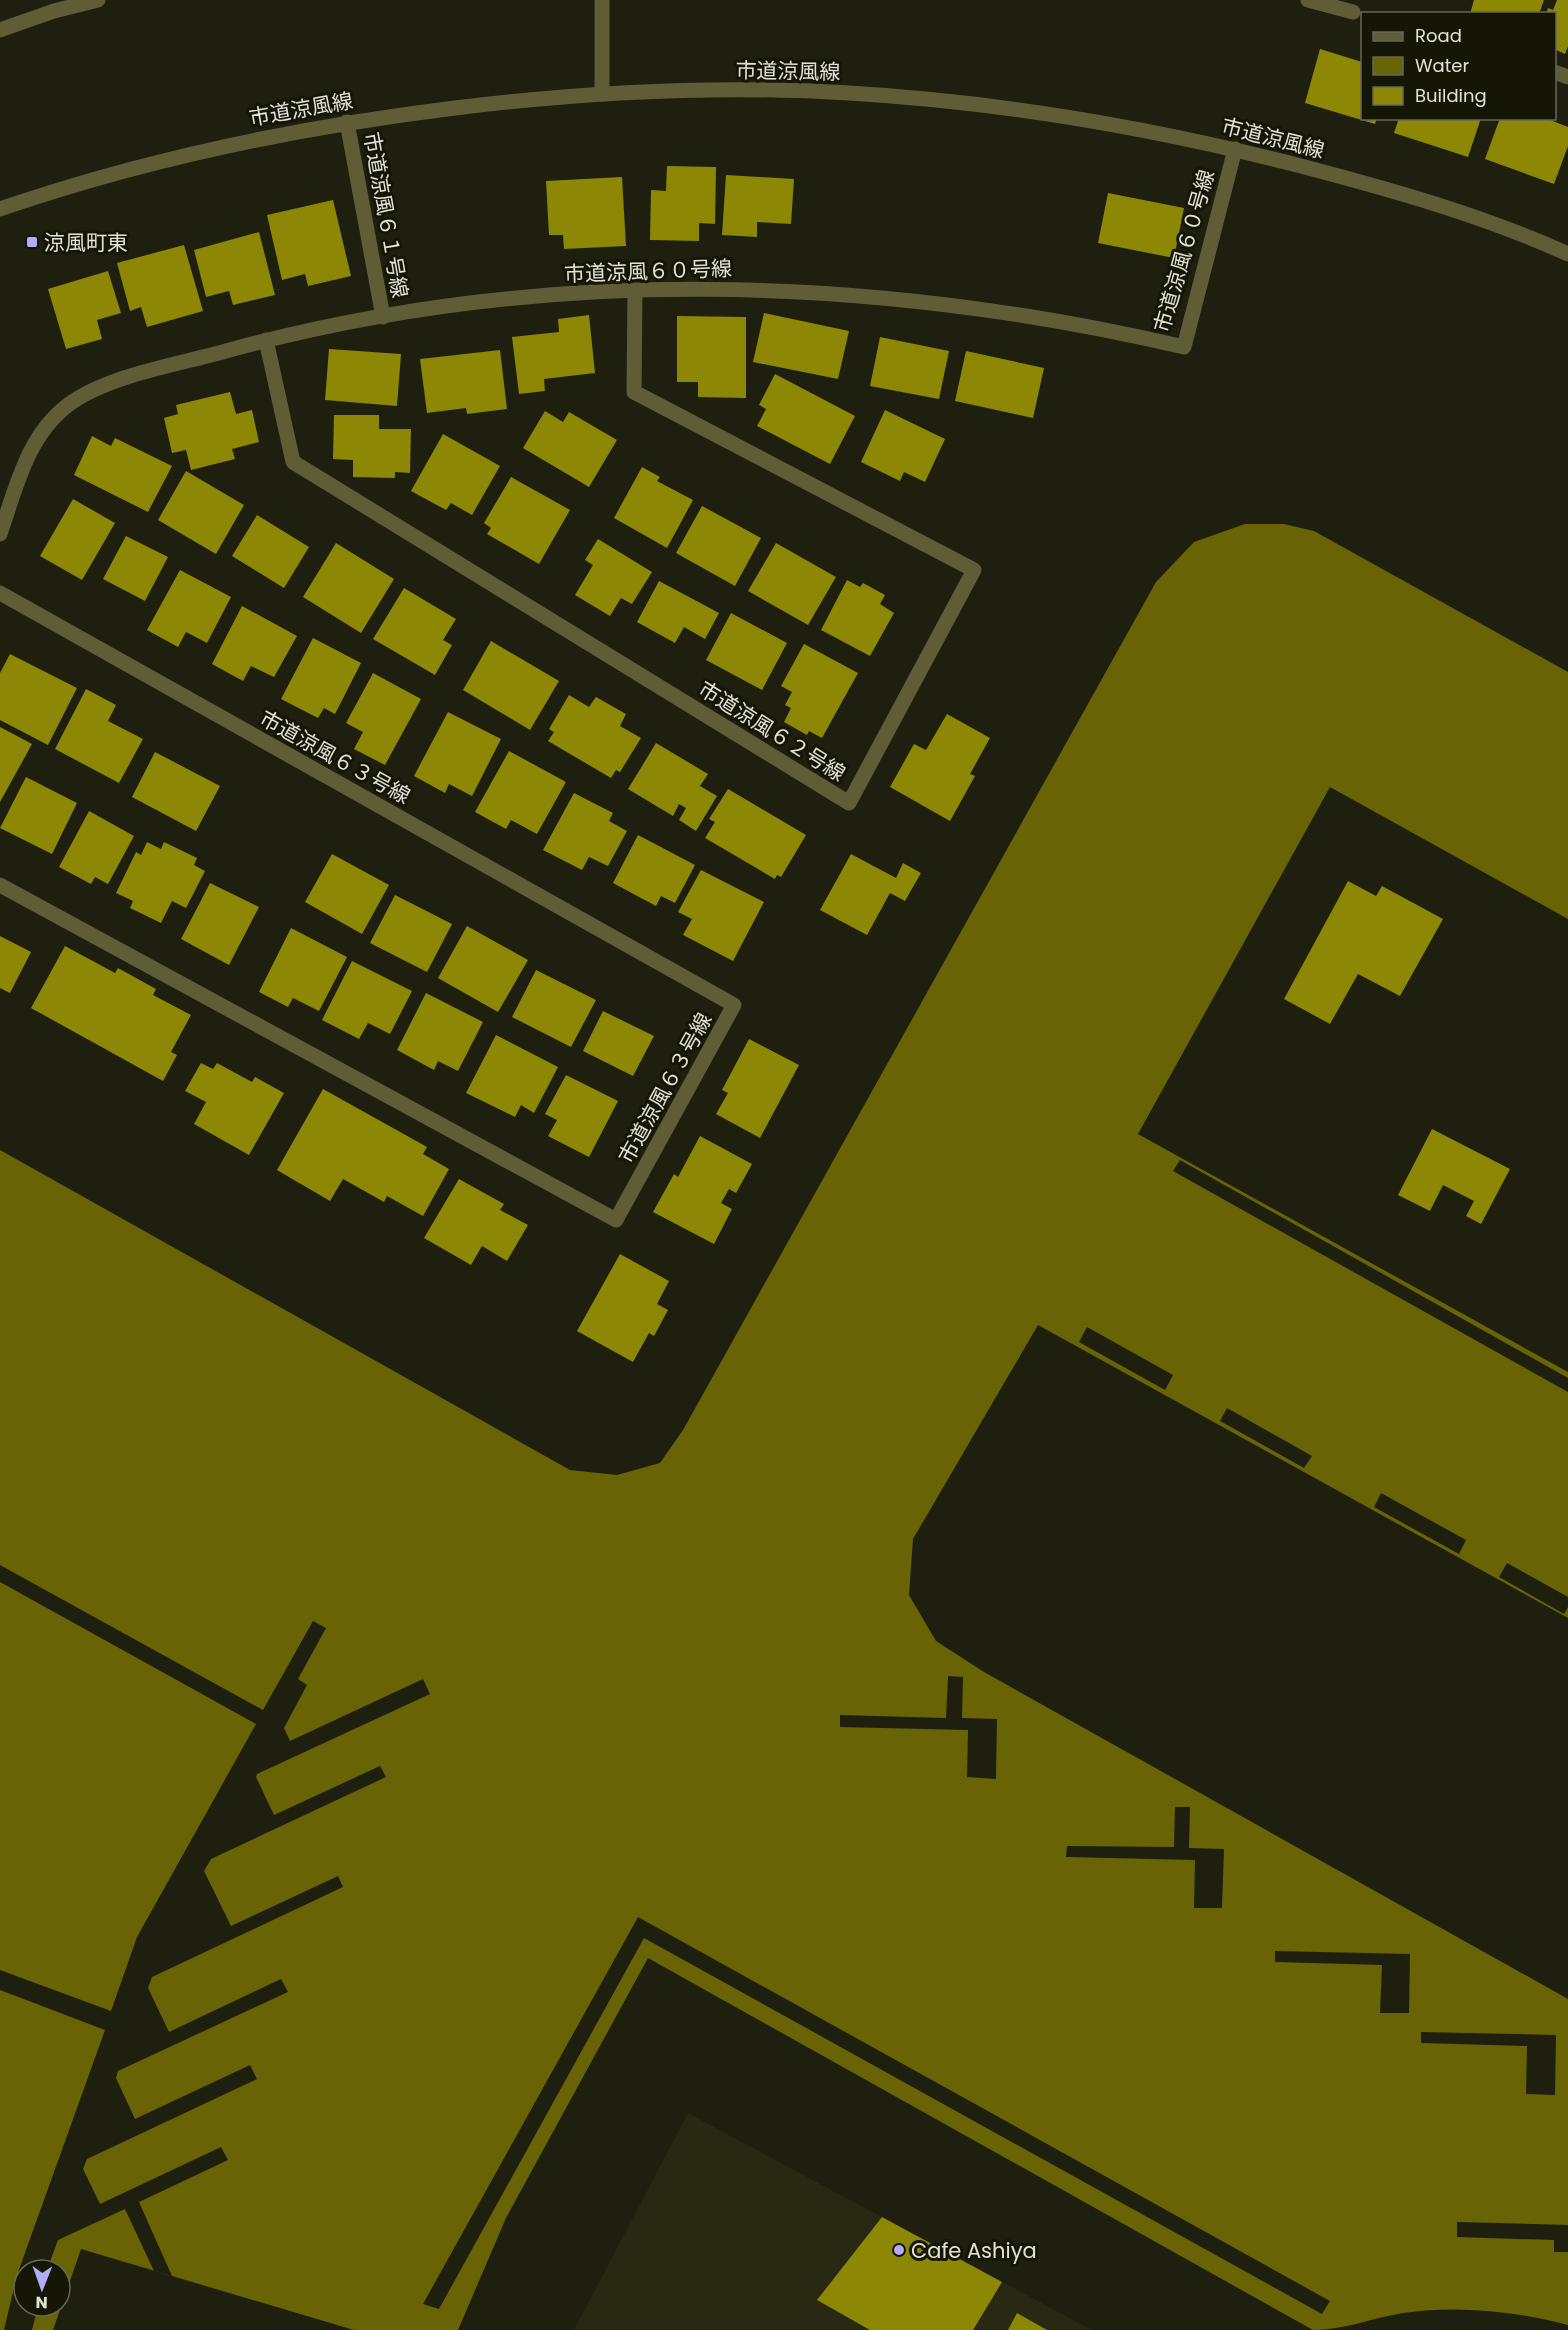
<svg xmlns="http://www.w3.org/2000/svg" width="1568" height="2330" viewBox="0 0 1568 2330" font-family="Poppins,'Noto Sans JP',sans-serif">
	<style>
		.built { fill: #292812 }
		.water { fill: #686405; fill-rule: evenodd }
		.pier { fill: #1f1f10 }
		.building { fill: #8d8706 }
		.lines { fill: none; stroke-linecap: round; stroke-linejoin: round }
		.minor { stroke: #5f5d36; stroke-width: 15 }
		.tertiary { stroke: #5f5d36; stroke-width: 15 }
		.poi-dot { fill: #b2adf9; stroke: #161607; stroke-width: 2 }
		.labels { text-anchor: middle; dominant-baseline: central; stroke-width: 6; stroke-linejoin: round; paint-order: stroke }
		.street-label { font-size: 21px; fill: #e1e1d7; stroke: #161607 }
		.poi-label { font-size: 21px; fill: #e1e1d7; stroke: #161607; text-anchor: start }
	</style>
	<rect width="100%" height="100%" fill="#1f1f10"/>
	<polygon class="built" points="688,2113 1092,2330 574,2330"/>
	<path class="water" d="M1245,524H1284L1314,531L1568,672V919L1330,787L1138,1134L1568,1372V1618L1038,1325L913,1539L909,1595L936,1641L984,1672L1568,1999V2325C1515,2311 1458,2305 1403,2313C1372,2318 1344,2330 1313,2330L648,1958L506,2218L458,2330H354L81,2249L53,2330H0V1150L570,1470L617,1475L660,1463L683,1430L1156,582L1194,542ZM24,2270H60V2306H24Z"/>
	<g class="pier">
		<polygon points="1180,1160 1568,1378 1568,1392 1173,1171"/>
		<polygon points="1087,1327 1173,1375 1165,1390 1079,1342"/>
		<polygon points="1227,1408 1312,1456 1304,1468 1220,1421"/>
		<polygon points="1381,1493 1466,1540 1459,1554 1374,1507"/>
		<polygon points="1507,1563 1568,1597 1568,1607 1564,1614 1499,1577"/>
		<polygon points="0,1565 263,1710 313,1621 326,1628 298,1679 307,1685 284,1728 290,1741 423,1679 430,1694 257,1774 256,1777 274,1815 380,1766 386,1777 211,1859 204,1871 231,1926 338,1876 343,1887 152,1977 148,1988 169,2032 281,1979 288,1992 118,2071 116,2078 135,2119 250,2065 257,2079 87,2159 83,2169 100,2204 221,2147 228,2160 139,2202 172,2276 154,2271 125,2209 58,2240 47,2270 24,2270 24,2306 38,2306 32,2330 4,2330 17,2275 105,2030 0,1990 0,1970 111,2011 137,1937 256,1724 0,1582"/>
		<polygon points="948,1676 963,1677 962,1718 997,1719 996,1779 967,1777 968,1730 840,1727 840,1715 946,1718"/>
		<polygon points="1175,1807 1190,1807 1189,1848 1224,1849 1222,1908 1194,1908 1195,1860 1066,1857 1067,1846 1174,1847"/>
		<polygon points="638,1917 1330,2301 1322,2314 644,1938 439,2309 423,2304"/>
		<polygon points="1275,1951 1410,1954 1409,2013 1380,2013 1382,1965 1275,1962"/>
		<polygon points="1421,2032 1556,2035 1555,2095 1526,2094 1527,2046 1421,2043"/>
		<polygon points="1457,2222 1568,2225 1568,2252 1554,2252 1554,2240 1457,2237"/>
	</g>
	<g class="building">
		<polygon points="1474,0 1544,0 1539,14 1470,14"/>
		<polygon points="1557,0 1568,0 1568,46 1565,54 1554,49 1554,14 1546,14 1548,8 1553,10"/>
		<polygon points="1320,49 1362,62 1362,118 1377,118 1375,124 1305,103"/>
		<polygon points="1399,118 1481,118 1468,157 1394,133"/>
		<polygon points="1500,118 1545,118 1568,127 1568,146 1554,184 1485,159"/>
		<polygon points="667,166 716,167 715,224 699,223 699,241 650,240 651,190 666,191"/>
		<polygon points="726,175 794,179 791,224 757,222 757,237 722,235"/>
		<polygon points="622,177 626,246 564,249 563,235 549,235 546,181"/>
		<polygon points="1108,193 1184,208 1174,258 1098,243"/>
		<polygon points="333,200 351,276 308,286 305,274 282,280 267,215"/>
		<polygon points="259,232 275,295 233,305 229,291 206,297 194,250"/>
		<polygon points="184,245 203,311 147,327 141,307 130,311 117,263"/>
		<polygon points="108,271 121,313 97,320 102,339 66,349 48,289"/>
		<polygon points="764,313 849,331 838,379 753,362"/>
		<polygon points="589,315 595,373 544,379 545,391 519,394 512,337 559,332 558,319"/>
		<polygon points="677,316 746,317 746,398 698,397 698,382 677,382"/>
		<polygon points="880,337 949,351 939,399 870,386"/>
		<polygon points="329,349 401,354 397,406 325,400"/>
		<polygon points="500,350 507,409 467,414 466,408 427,413 420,359"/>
		<polygon points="966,351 1044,368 1033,418 955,401"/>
		<polygon points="775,374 855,416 830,464 757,426 766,409 759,405"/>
		<polygon points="230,392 236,414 252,410 259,442 232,449 235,459 191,470 186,450 172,453 164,418 178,414 176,405"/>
		<polygon points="885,410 945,439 925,482 904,472 900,481 861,462"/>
		<polygon points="545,411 563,422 569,412 617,440 589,487 523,448"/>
		<polygon points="334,415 379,415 379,429 411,429 410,473 395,472 395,478 353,477 353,460 333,459"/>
		<polygon points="443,434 500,466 472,515 451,503 446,510 411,491"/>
		<polygon points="92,436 111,446 115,438 172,466 148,512 74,475"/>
		<polygon points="642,467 660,477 657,481 693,500 667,548 614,518"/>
		<polygon points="186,471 244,505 216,554 158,520"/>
		<polygon points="511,477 570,510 539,564 487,534 491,528 484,523"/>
		<polygon points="73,499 115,523 82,580 40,556"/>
		<polygon points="702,506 761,538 735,586 676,553"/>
		<polygon points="257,515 309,547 284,588 232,556"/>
		<polygon points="126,536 168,557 145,601 103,579"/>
		<polygon points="598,539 652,572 632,604 621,598 610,616 575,595 593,565 585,560"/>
		<polygon points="336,543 394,579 361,633 303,597"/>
		<polygon points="776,543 836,577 808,625 748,591"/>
		<polygon points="180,570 231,597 207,643 186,632 178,647 147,630"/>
		<polygon points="847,580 860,587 863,583 885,595 880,604 894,613 870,656 821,630"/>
		<polygon points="659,581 719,613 705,639 684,627 675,643 637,622"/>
		<polygon points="404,588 456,619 443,640 452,645 435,675 373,639"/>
		<polygon points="242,606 297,636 274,677 251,666 243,681 212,664"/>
		<polygon points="731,613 787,643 762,690 706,660"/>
		<polygon points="313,638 361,663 335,714 324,708 318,718 281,699"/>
		<polygon points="491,641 559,681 530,730 463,690"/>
		<polygon points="804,644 858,673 822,738 809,731 807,735 784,722 791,708 785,705 792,692 781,686"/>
		<polygon points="10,654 77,688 48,745 0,720 0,673"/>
		<polygon points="373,673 421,699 385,765 354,749 363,732 346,723"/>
		<polygon points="86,689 116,705 108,721 143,739 119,783 55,749"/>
		<polygon points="569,695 589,707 596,697 626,714 620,726 641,738 620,772 616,770 611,778 548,741 554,732 549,729"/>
		<polygon points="448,712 501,739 472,796 449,784 445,793 414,776"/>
		<polygon points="947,714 990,738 970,774 975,776 950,821 890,787 914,744 926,750"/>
		<polygon points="0,727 32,744 0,802"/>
		<polygon points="656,743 708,774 700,786 717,796 696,831 679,820 686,808 679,804 673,816 628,789"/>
		<polygon points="509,751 566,782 537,834 511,820 506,829 475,812"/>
		<polygon points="155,752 220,786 196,831 132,797"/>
		<polygon points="26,777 77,803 52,854 0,828"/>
		<polygon points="728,789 806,835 781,877 777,875 775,879 705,838 715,822 709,819"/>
		<polygon points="574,793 613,813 609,821 627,831 608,866 589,857 582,870 543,850"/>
		<polygon points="89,811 134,836 108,884 95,877 91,884 59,867"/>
		<polygon points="638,835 695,865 675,903 661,896 656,906 613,883"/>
		<polygon points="147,842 161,849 164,842 197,858 194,865 205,871 186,908 172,901 161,923 130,908 133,901 116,893 136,852 141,855"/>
		<polygon points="332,854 389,885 362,934 305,902"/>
		<polygon points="851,854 896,878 903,863 921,873 905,901 890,893 867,935 820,910"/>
		<polygon points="701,870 764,902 733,961 683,935 692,919 678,912"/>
		<polygon points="1348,881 1376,896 1382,886 1443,919 1400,996 1358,974 1330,1024 1284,999"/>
		<polygon points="210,883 259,907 229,965 181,939"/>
		<polygon points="395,895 452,924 427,972 370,943"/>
		<polygon points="467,926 528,960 498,1012 438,978"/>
		<polygon points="291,928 347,957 319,1011 293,998 288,1007 259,992"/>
		<polygon points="0,936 31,952 10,993 0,988"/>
		<polygon points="65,946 115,973 118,968 156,989 153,995 191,1015 171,1052 177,1055 163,1081 31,1008"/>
		<polygon points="352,961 412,991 390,1034 368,1023 359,1039 322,1020"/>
		<polygon points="536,970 596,1000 571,1047 512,1017"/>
		<polygon points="426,993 483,1022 458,1071 438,1061 434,1070 397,1050"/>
		<polygon points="603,1011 654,1036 633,1076 583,1051"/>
		<polygon points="496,1035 558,1067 534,1113 521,1105 515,1117 466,1093"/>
		<polygon points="749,1039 799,1065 760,1138 716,1114 728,1093 722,1090"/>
		<polygon points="201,1063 213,1069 217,1063 252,1082 255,1077 284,1093 249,1155 194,1124 206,1102 185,1091"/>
		<polygon points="566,1075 618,1101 589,1157 548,1136 557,1120 545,1114"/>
		<polygon points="323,1089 427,1147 423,1154 449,1169 423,1216 387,1196 384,1202 343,1179 330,1201 277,1170"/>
		<polygon points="1432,1129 1510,1169 1481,1224 1466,1216 1474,1201 1443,1185 1430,1211 1398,1195"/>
		<polygon points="700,1136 752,1164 736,1193 729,1189 721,1203 732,1209 714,1244 653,1212 674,1174 678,1177"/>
		<polygon points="459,1179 504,1204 500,1210 528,1225 507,1261 482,1246 471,1265 424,1238"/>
		<polygon points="620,1254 669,1281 657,1304 668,1310 654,1336 649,1333 633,1362 577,1331"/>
		<polygon points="882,2217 1002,2282 973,2330 870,2330 817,2300"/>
		<polygon points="1017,2313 1047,2330 1008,2330"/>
	</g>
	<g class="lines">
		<g class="minor">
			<polyline points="602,0 602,94"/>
			<polyline points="1308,0 1353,12"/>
			<polyline points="0,30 54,11 98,0"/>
			<polyline points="1554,72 1568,77"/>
			<polyline points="347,122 383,317"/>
			<polyline points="266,340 293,462 849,803 974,570 634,392 635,290"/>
			<path d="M0,534C16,488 27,436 68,405C108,375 177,365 226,351C539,265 869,274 1184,347L1235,149"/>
			<polyline points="0,593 734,1005 616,1220 0,885"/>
		</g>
		<path class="tertiary" d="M0,209C148,158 300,127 455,108C585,92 717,85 849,93C1001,102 1153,128 1301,166C1392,190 1482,215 1568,254"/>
	</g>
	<g class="poi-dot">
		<rect x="26" y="236" width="12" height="12" rx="3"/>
		<circle cx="899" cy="2250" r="6"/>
	</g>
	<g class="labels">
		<g class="street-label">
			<text transform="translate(788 71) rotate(1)">市道涼風線</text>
			<text transform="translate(301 109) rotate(-10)">市道涼風線</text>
			<text transform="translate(1273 138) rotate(14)">市道涼風線</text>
			<text transform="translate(386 215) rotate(80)">市道涼風６１号線</text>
			<text transform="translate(1184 251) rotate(-74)">市道涼風６０号線</text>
			<text transform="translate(648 271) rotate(-2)">市道涼風６０号線</text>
			<text transform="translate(772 731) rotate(32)">市道涼風６２号線</text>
			<text transform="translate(335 757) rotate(29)">市道涼風６３号線</text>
			<text transform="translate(665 1088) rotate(-61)">市道涼風６３号線</text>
		</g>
		<g class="poi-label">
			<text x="44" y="242">涼風町東</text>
			<text x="911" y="2250">Cafe Ashiya</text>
		</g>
	</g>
	<rect x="1361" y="12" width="195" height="108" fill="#161607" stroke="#67675a" stroke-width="1.5"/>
	<rect x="1373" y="32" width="30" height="9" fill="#5f5d36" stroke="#67675a" stroke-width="1.5"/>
	<text x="1415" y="42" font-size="18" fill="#e1e1d7">Road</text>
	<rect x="1373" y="57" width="30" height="18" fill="#686405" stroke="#67675a" stroke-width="1.5"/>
	<text x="1415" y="72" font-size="18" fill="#e1e1d7">Water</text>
	<rect x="1373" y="87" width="30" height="18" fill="#8d8706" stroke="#67675a" stroke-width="1.5"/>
	<text x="1415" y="102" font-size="18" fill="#e1e1d7">Building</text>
	<g transform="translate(42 2288) rotate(181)"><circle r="28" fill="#161607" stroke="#67675a" stroke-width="1.5"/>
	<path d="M0-4.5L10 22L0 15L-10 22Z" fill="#b2adf9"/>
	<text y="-9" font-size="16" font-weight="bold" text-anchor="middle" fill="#e1e1d7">N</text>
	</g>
</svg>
